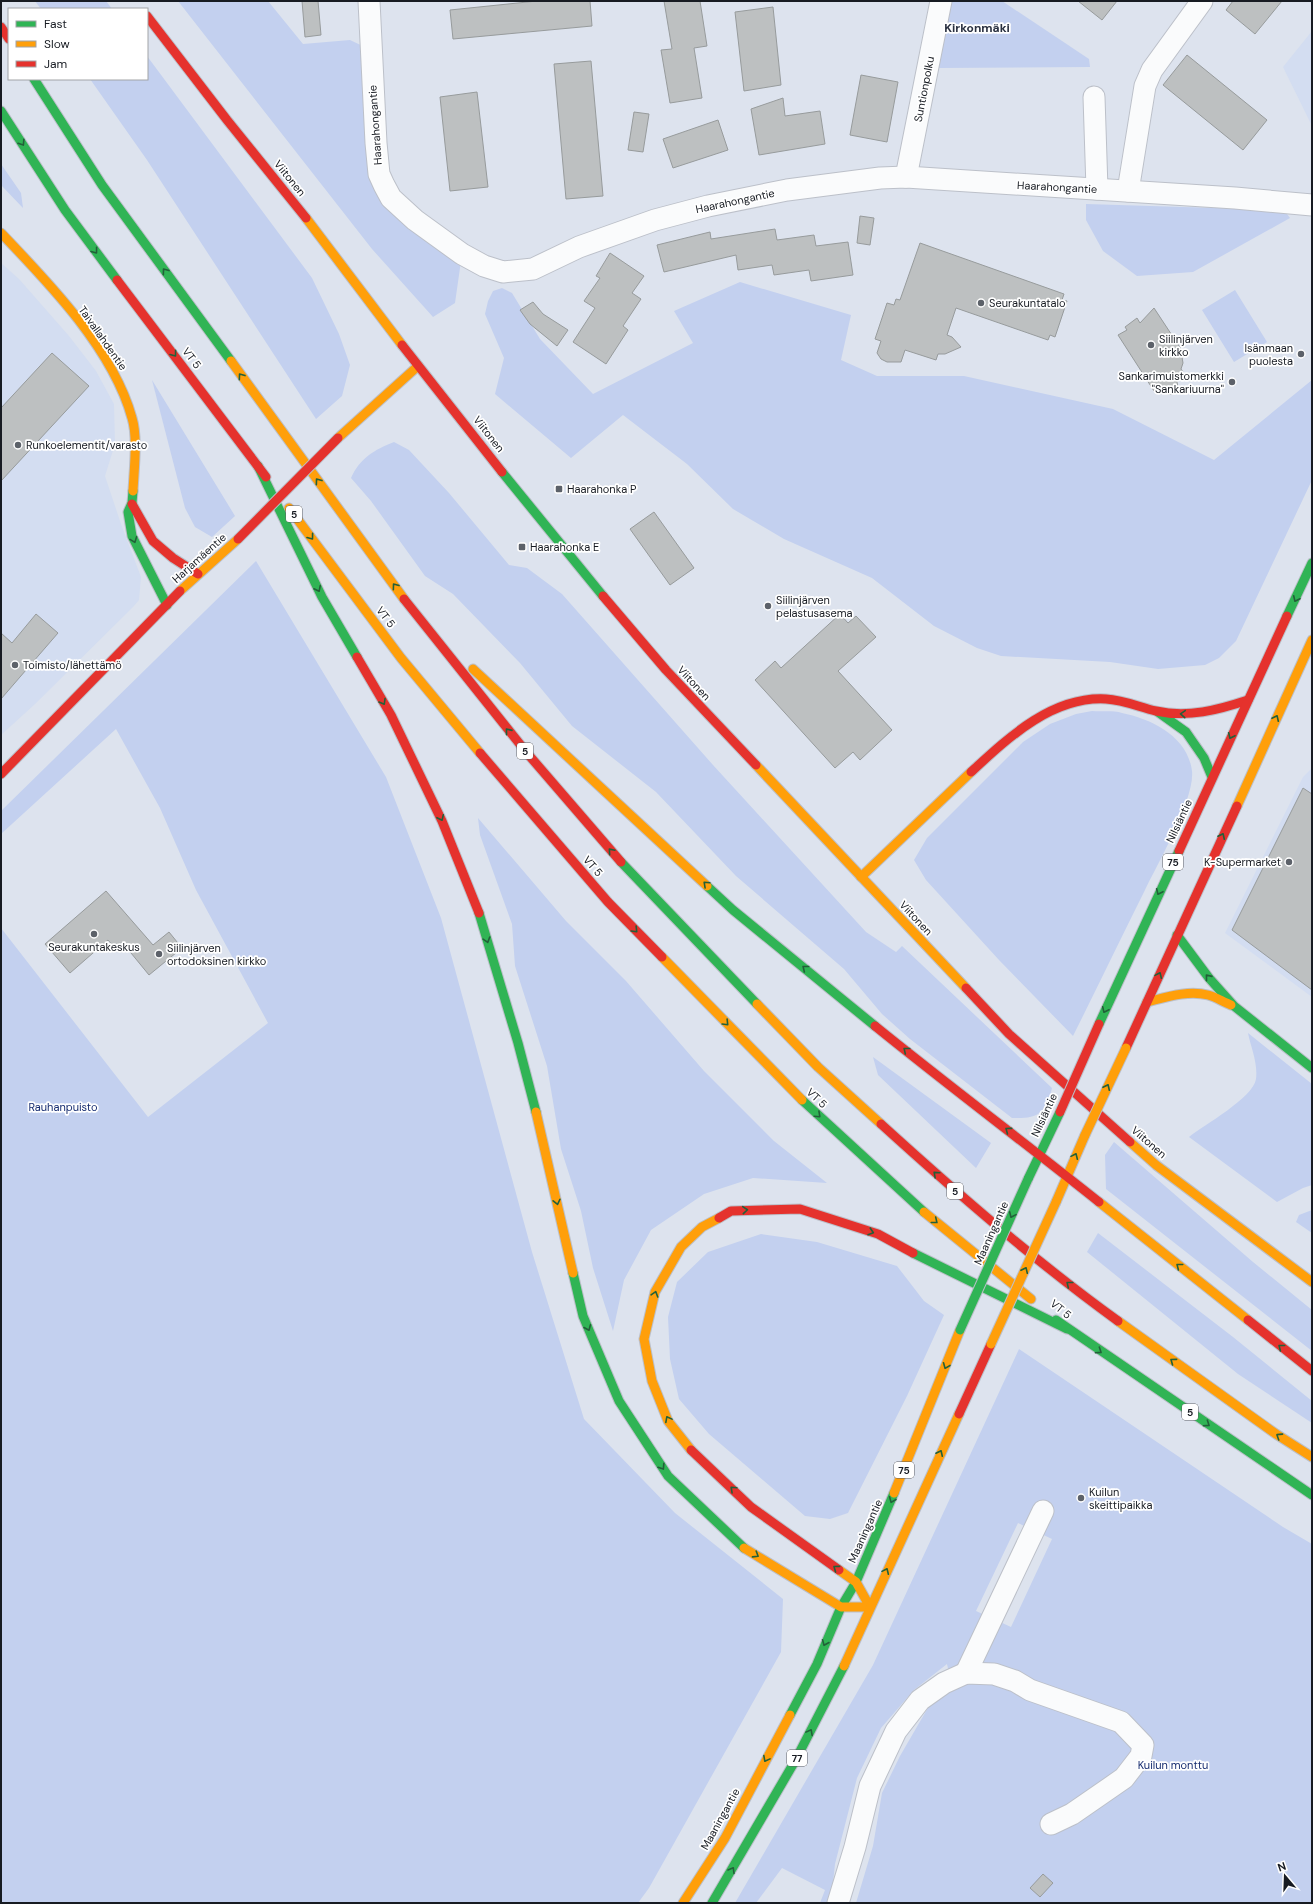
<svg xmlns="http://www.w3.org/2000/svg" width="1313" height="1904" viewBox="0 0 1313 1904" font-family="'DM Sans',sans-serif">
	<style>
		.built { fill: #d3ddf1 }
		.green { fill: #c3d0ef; fill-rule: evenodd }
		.building { fill: #bdc0c1; stroke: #979b9c }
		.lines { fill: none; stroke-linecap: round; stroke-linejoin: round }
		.street-casing { stroke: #bcc0c9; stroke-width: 23 }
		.fast-casing { stroke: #bcc0c9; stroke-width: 11 }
		.slow-casing { stroke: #bcc0c9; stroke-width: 11 }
		.jam-casing { stroke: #bcc0c9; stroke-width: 11 }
		.street { stroke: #fafbfc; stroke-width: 21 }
		.fast { stroke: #30b455; stroke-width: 9 }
		.slow { stroke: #ff9f0a; stroke-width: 9 }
		.jam { stroke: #e5322d; stroke-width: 9 }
		.fast-bridge-casing { stroke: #bcc0c9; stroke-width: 11; stroke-linecap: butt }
		.slow-bridge-casing { stroke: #bcc0c9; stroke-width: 11; stroke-linecap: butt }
		.jam-bridge-casing { stroke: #bcc0c9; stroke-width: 11; stroke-linecap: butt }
		.fast-bridge { stroke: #30b455; stroke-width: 9 }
		.slow-bridge { stroke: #ff9f0a; stroke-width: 9 }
		.jam-bridge { stroke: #e5322d; stroke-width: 9 }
		.oneway { stroke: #226039 }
		.poi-dot { fill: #5c6169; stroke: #fff; stroke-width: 1.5 }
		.labels { text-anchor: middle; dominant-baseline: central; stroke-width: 3.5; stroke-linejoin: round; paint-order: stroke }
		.shield { fill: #fff; stroke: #5d5f64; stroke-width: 1 }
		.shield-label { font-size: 10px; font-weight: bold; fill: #171b22 }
		.street-label { font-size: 11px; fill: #171b22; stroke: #fff }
		.poi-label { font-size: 11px; fill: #171b22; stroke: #fff; text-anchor: start }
		.park-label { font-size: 11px; fill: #152b6f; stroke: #fff }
		.neighbourhood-label { font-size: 12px; font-weight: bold; fill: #293040; stroke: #fff }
	</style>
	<rect width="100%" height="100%" fill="#dde3ee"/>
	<g class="built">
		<polygon points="1312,31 1312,126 1283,67"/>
		<polygon points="1,263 19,279 69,336 96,371 114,404 115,444 105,476 121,524 141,577 139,600 133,607 35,704 1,735"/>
		<polygon points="1312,768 1312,997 1225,933 1303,777"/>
	</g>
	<g class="green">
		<polygon points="35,1 106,1 112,9 41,9"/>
		<polygon points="178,1 268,1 303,44 350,40 371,50 379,174 462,254 455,303 433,317 372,249"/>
		<polygon points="950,1 1002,1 1089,59 1090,67 939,68"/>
		<polygon points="147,56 312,278 339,334 350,365 342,396 316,419 147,160 90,79 147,79"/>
		<polygon points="1,164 21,193 23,208 1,185"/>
		<polygon points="1086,204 1284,210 1290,218 1193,272 1137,276 1103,251 1086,220"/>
		<polygon points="740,282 851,315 841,360 877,376 964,376 1113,409 1214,460 1312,380 1312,480 1236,641 1219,658 1205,665 1158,669 1110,662 1001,656 977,648 934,626 872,578 784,539 733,509 687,464 623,415 571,458 495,394 504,358 485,314 488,301 493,291 502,288 512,293 540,339 593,394 693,343 674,311"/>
		<polygon points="1235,290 1267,342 1234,362 1202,310"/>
		<polygon points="152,380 235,516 212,537 195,527 185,508"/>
		<path d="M394,442L409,450L449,493L509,565L527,568L562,594L713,765L866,932L896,952L902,946L1052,1088C1046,1114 1037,1119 1012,1118L910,1039L882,1014L844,969L736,876L656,792L572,726L520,663L453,594L425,576L371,501L351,478C360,458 374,450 394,442Z"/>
		<polygon points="256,561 386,777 441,918 532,1252 584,1419 675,1513 783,1599 781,1652 649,1888 638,1903 1,1903 1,928 148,1117 268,1023 196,890 160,808 116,729 1,834 1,811"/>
		<path d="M1092,711C1101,712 1113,710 1122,713C1152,719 1188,737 1192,771C1195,799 1157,865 1144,892C1120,940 1097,988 1073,1036L999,960L926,880L914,860L927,838L1023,742L1050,724L1076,714Z"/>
		<polygon points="478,818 566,921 626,981 704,1071 774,1141 827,1183 753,1178 704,1194 651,1230 624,1280 613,1331 593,1268 581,1211 561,1149 547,1066 515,966 512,924 480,835"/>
		<path d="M1248,1033L1312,1084V1185L1303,1188L1277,1202L1189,1137C1204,1125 1253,1098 1256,1079C1258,1063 1251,1048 1248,1033Z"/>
		<polygon points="873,1057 991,1143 976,1168 878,1075"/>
		<polygon points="1114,1142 1253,1262 1312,1310 1312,1351 1106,1189 1105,1155"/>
		<polygon points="1312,1210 1312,1233 1296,1222 1299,1215"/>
		<polygon points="1098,1233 1233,1337 1312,1401 1312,1423 1238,1374 1087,1252"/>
		<polygon points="761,1234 817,1242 897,1266 924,1301 944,1315 907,1396 848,1513 830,1519 805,1516 709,1434 679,1399 670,1359 668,1317 677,1282 708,1252"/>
		<path d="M1019,1349L1283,1527L1312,1544V1903H856L873,1846L882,1793L900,1756L929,1706L953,1690L947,1664L914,1690L881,1728L857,1778L835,1864L832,1892L828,1903H820L825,1890L782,1868L756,1903H735L873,1665ZM1018,1523L1052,1539L1011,1627L976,1611Z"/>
	</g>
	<g class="building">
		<polygon points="302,1 318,1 321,35 305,37"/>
		<polygon points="537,1 590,1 592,26 453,39 450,10"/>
		<polygon points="664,1 700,1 707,46 694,48 702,98 670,103 661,50 672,49"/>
		<polygon points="1078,1 1117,1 1102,20"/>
		<polygon points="1233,1 1282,1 1255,34 1226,10"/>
		<polygon points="773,7 781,85 744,91 735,12"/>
		<polygon points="1187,55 1267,120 1243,150 1163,85"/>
		<polygon points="591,61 603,196 566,199 554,64"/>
		<polygon points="861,75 898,82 887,142 850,135"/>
		<polygon points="477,92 488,187 450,191 440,97"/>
		<polygon points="783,98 785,116 820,111 825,144 759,155 751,109"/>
		<polygon points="634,112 649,114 643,152 628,150"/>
		<polygon points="718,120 728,150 673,168 663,139"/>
		<polygon points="860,216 874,218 870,245 857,243"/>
		<polygon points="775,229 777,240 814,235 816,246 848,242 853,275 811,281 809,270 774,275 772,265 738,270 736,255 664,272 657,245 710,232 711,239"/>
		<polygon points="920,243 1064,294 1062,300 1067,301 1055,337 1050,335 1048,340 956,308 947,335 952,337 961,347 945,354 938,354 936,360 905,350 901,362 887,362 881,359 877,353 881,341 875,339 887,303 894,305 896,299 900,300"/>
		<polygon points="610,253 644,276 632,293 641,299 623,326 628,330 606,364 573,342 595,308 584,301 600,278 596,276"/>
		<polygon points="533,302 543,314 568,330 557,346 530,324 520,310"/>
		<polygon points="1154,308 1185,355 1182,357 1183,363 1181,369 1183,372 1176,376 1178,388 1176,392 1172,394 1167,394 1157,389 1154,391 1118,335 1127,330 1125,327 1137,318 1140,323"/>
		<polygon points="52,353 89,386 1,481 1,408"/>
		<polygon points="654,512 694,568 670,585 630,529"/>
		<polygon points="36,614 58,633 1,699 1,633 12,643"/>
		<polygon points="840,614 848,623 856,616 876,637 838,671 892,730 860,760 853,752 835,768 755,680 775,661 781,668"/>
		<polygon points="1303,788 1312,794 1312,990 1232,930"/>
		<polygon points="106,891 153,945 169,932 182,948 149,975 122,942 115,948 108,940 70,973 45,944"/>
		<polygon points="1043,1874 1053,1883 1040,1897 1030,1888"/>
	</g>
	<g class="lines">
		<g class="street-casing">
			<g id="street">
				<polyline points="369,1 376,143 379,174 384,185 391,198 415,220 462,254 484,266 503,272 533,269 579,247 655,220 708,206 787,190 880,178 906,177 1235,198 1312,205"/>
				<polyline points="1094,97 1097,189"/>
				<polyline points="906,177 941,1"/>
				<polyline points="1128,191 1145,86 1152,70 1202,1"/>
				<polyline points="966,1673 1043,1511"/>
				<polyline points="838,1903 855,1847 870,1786 896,1731 920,1700 944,1683 966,1673 994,1674 1015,1681 1030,1690 1121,1722 1143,1745 1141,1756 1124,1778 1072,1814 1051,1824"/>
			</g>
		</g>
		<g class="fast-casing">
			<g id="fast">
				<polyline points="34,79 102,185 231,361"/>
				<polyline points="1,111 65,210 117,280"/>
				<polyline points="258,466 322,597 357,657"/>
				<polyline points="502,472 603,596"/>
				<polyline points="133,491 132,503 128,512 132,536 167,605"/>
				<polyline points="1287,616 1312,563"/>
				<polyline points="1158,712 1186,732 1204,758 1212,777"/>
				<polyline points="621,862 757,1004"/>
				<polyline points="707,886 733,910 875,1026"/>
				<polyline points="479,913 518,1043 536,1112"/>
				<polyline points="1177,935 1209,978 1234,1006 1312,1068"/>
				<polyline points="1099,1024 1179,851"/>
				<polyline points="802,1100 924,1212"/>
				<polyline points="1028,1179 1060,1112"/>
				<polyline points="913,1253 1067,1329"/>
				<polyline points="573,1273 583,1316 619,1401 668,1476 744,1548"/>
				<polyline points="1056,1320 1312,1495"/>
				<polyline points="790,1715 817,1664 841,1607 856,1582 894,1493"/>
				<polyline points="712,1903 795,1761 844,1666"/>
			</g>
		</g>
		<g class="slow-casing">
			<g id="slow">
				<polyline points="306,218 402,345"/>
				<path d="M1,233C49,283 113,349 132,418C138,437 134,470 133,491"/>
				<polyline points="231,361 404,599"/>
				<polyline points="338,438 418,366"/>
				<polyline points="289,508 401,658 480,753"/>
				<polyline points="180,591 238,539"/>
				<polyline points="473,669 707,886"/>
				<polyline points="756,765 966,988"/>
				<polyline points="1237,806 1312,640"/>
				<polyline points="861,877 971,772"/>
				<polyline points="662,957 802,1100"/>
				<path d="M1147,1002C1167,997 1188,990 1208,995C1216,997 1223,1002 1231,1005"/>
				<polyline points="757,1004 818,1067 881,1124"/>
				<polyline points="536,1112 573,1273"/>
				<polyline points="1130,1142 1156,1165 1312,1282"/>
				<polyline points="1056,1202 1085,1135"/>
				<polyline points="1099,1202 1248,1320"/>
				<polyline points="924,1212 1031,1299"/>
				<polyline points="1118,1321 1276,1434 1312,1457"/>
				<polyline points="691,1450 668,1421 652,1381 644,1339 655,1292 681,1247 702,1227 719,1218"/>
				<polyline points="894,1493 960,1330"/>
				<polyline points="744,1548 841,1607 870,1607 856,1582 839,1570"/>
				<polyline points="844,1666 959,1414"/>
				<polyline points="683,1903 725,1838 790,1715"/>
			</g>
		</g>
		<g class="jam-casing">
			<g id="jam">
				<polyline points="147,16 227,120 306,218"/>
				<polyline points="1,27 9,39"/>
				<polyline points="117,280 266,477"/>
				<polyline points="402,345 502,472"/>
				<polyline points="132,504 153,541 173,558 198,574"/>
				<polyline points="603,596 666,670 756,765"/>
				<polyline points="404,599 527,753 621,862"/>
				<polyline points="357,657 391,715 442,821 479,913"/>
				<polyline points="480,753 608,902 662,957"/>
				<path d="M971,772C1008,738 1052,696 1106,699C1124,700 1139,707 1156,711C1188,718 1218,710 1248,700"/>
				<polyline points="1,774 180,591"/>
				<polyline points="1179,851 1287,616"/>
				<polyline points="966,988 1009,1034 1130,1142"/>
				<path d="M875,1026C949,1086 1025,1143 1099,1202"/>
				<polyline points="1126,1048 1237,806"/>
				<path d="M881,1124C957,1193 1035,1261 1118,1321"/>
				<polyline points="719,1218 731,1211 800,1209 878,1234 913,1253"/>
				<polyline points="1248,1320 1312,1371"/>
				<polyline points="959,1414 991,1344"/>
				<polyline points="691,1450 751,1507 839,1570"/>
			</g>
		</g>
		<use href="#street" class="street"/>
		<use href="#fast" class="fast"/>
		<use href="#slow" class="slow"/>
		<use href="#jam" class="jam"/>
		<g class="fast-bridge-casing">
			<polyline id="fast-bridge" points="960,1330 1028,1179"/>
		</g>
		<g class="slow-bridge-casing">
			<g id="slow-bridge">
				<polyline points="1085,1135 1126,1048"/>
				<polyline points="991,1344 1056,1202"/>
			</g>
		</g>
		<g class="jam-bridge-casing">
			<g id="jam-bridge">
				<polyline points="238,539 338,438"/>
				<polyline points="1060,1112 1099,1024"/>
			</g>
		</g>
		<use href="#fast-bridge" class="fast-bridge"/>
		<use href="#slow-bridge" class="slow-bridge"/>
		<use href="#jam-bridge" class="jam-bridge"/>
	</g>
	<defs><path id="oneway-chevron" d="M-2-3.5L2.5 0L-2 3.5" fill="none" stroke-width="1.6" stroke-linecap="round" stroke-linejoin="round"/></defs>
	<g class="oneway">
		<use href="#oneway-chevron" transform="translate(22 143) rotate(57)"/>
		<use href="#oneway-chevron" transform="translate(95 251) rotate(53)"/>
		<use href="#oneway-chevron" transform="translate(165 271) rotate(-126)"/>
		<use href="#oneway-chevron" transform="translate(174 354) rotate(53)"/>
		<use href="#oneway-chevron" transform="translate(241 376) rotate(-126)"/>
		<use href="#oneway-chevron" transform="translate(318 481) rotate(-126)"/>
		<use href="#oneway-chevron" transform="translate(311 537) rotate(53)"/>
		<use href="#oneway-chevron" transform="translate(134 540) rotate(69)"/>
		<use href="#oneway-chevron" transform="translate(395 586) rotate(-126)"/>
		<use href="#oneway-chevron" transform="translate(318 589) rotate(64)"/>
		<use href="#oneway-chevron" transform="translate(1296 599) rotate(115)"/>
		<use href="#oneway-chevron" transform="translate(383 702) rotate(60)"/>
		<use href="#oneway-chevron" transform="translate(1183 714) rotate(-176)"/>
		<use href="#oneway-chevron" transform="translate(1276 718) rotate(-65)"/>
		<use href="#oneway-chevron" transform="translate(508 731) rotate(-129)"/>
		<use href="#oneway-chevron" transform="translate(1231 736) rotate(115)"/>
		<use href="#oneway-chevron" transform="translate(441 818) rotate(65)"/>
		<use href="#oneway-chevron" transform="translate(1222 836) rotate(-65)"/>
		<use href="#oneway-chevron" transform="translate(611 851) rotate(-131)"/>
		<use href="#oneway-chevron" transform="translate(706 884) rotate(-137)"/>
		<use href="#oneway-chevron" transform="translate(1159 892) rotate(115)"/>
		<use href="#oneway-chevron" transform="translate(635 930) rotate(46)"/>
		<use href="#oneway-chevron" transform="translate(487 940) rotate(73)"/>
		<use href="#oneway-chevron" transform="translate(805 968) rotate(-141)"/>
		<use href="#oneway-chevron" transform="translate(1159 975) rotate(-66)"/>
		<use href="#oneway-chevron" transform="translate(1208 977) rotate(-129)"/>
		<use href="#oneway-chevron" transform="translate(1105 1010) rotate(115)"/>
		<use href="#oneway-chevron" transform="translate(726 1023) rotate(46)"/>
		<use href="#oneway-chevron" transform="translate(906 1050) rotate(-141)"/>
		<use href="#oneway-chevron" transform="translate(1107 1087) rotate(-65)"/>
		<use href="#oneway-chevron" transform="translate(818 1115) rotate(43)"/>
		<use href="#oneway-chevron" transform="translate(1008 1130) rotate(-143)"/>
		<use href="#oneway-chevron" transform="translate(1075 1156) rotate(-66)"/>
		<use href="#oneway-chevron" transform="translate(936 1174) rotate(-138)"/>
		<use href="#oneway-chevron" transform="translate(557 1202) rotate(77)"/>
		<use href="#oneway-chevron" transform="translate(745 1210) rotate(-5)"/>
		<use href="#oneway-chevron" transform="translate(1012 1215) rotate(114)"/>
		<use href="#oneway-chevron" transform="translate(935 1221) rotate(39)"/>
		<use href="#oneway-chevron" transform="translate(871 1232) rotate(18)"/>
		<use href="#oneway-chevron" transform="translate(1179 1266) rotate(-142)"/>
		<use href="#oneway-chevron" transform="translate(1025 1270) rotate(-65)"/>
		<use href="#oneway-chevron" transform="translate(1069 1284) rotate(-141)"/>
		<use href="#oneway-chevron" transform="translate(655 1294) rotate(-73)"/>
		<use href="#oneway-chevron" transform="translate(588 1328) rotate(67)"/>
		<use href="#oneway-chevron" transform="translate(1281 1347) rotate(-142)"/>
		<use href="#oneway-chevron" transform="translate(1099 1351) rotate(34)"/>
		<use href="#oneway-chevron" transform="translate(1173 1361) rotate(-144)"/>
		<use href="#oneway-chevron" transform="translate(946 1366) rotate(112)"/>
		<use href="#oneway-chevron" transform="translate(668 1419) rotate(-118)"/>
		<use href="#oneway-chevron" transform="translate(1207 1424) rotate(34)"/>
		<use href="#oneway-chevron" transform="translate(1279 1436) rotate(-147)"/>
		<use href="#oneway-chevron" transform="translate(940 1453) rotate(-65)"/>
		<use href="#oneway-chevron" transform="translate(662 1467) rotate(57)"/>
		<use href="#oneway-chevron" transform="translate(733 1489) rotate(-137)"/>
		<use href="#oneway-chevron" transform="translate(892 1500) rotate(112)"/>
		<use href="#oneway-chevron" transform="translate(756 1555) rotate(32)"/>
		<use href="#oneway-chevron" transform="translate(836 1568) rotate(-144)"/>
		<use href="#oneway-chevron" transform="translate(886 1571) rotate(-66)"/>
		<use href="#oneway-chevron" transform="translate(825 1643) rotate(113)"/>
		<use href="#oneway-chevron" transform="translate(810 1732) rotate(-62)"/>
		<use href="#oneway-chevron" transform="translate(766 1759) rotate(118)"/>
		<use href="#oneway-chevron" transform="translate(732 1870) rotate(-59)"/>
	</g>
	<g class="poi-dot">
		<circle cx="981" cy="303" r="4"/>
		<circle cx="1151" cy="345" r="4"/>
		<circle cx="1301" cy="354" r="4"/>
		<circle cx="1232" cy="382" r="4"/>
		<circle cx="18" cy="445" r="4"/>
		<rect x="555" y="485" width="8" height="8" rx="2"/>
		<rect x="518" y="543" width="8" height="8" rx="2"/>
		<circle cx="768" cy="606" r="4"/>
		<circle cx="15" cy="665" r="4"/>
		<circle cx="1289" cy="862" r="4"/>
		<circle cx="94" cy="934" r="4"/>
		<circle cx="159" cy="954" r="4"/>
		<circle cx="1081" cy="1498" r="4"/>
	</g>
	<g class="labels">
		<g class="shield">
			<rect x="286" y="506" width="16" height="16" rx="3"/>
			<rect x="517" y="743" width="16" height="16" rx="3"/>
			<rect x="1163" y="854" width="20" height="16" rx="3"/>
			<rect x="947" y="1183" width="16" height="16" rx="3"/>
			<rect x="1182" y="1404" width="16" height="16" rx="3"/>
			<rect x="894" y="1462" width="20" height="16" rx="3"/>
			<rect x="787" y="1750" width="20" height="16" rx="3"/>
		</g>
		<g class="shield-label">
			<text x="294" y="514">5</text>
			<text x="525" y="751">5</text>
			<text x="1173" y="862">75</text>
			<text x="955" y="1191">5</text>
			<text x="1190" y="1412">5</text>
			<text x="904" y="1470">75</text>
			<text x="797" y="1758">77</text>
		</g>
		<g class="street-label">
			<text transform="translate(924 89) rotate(-79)">Suntionpolku</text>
			<text transform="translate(375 125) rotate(-94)">Haarahongantie</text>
			<text transform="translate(290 178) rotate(51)">Viitonen</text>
			<text transform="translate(1057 187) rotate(3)">Haarahongantie</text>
			<text transform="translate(735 201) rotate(-12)">Haarahongantie</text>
			<text transform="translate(103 338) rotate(55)">Taivallahdentie</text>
			<text transform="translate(192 358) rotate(53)">VT 5</text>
			<text transform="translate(489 434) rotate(52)">Viitonen</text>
			<text transform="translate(199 558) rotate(-42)">Harjamäentie</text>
			<text transform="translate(386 617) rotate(53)">VT 5</text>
			<text transform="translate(694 683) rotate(47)">Viitonen</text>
			<text transform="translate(1179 821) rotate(-65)">Nilsiäntie</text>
			<text transform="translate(593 866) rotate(49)">VT 5</text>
			<text transform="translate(916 918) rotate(47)">Viitonen</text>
			<text transform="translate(817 1098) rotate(43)">VT 5</text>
			<text transform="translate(1044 1115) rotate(-65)">Nilsiäntie</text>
			<text transform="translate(1149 1142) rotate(41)">Viitonen</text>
			<text transform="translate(991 1233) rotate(-66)">Maaningantie</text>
			<text transform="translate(1061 1309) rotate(39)">VT 5</text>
			<text transform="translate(865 1531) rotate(-66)">Maaningantie</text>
			<text transform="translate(720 1819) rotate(-61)">Maaningantie</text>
		</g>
		<g class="poi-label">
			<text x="989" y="303">Seurakuntatalo</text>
			<text x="1159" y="339">Siilinjärven<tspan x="1159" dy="13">kirkko</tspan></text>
			<text x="1293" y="348" text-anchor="end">Isänmaan<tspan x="1293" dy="13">puolesta</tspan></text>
			<text x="1224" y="376" text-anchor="end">Sankarimuistomerkki<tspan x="1224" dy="13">"Sankariuurna"</tspan></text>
			<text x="26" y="445">Runkoelementit/varasto</text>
			<text x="567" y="489">Haarahonka P</text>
			<text x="530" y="547">Haarahonka E</text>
			<text x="776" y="600">Siilinjärven<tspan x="776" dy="13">pelastusasema</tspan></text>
			<text x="23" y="665">Toimisto/lähettämö</text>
			<text x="1281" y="862" text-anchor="end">K-Supermarket</text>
			<text x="94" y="947" text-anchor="middle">Seurakuntakeskus</text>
			<text x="167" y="948">Siilinjärven<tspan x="167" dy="13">ortodoksinen kirkko</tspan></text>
			<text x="1089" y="1492">Kuilun<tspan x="1089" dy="13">skeittipaikka</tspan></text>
		</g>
		<g class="park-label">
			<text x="63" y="1107">Rauhanpuisto</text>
			<text x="1173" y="1765">Kuilun monttu</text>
		</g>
		<g class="neighbourhood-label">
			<text x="977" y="28">Kirkonmäki</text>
		</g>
	</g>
	<rect width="1313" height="1904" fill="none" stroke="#171b22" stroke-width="4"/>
	<rect x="8" y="8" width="140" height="72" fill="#ffffff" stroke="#a2a4a7"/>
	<rect x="16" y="21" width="20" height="6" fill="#30b455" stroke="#a2a4a7"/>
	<text x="44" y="28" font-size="12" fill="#171b22">Fast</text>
	<rect x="16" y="41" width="20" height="6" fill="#ff9f0a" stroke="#a2a4a7"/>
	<text x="44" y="48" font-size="12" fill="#171b22">Slow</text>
	<rect x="16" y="61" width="20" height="6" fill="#e5322d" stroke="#a2a4a7"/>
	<text x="44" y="68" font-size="12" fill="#171b22">Jam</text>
	<g transform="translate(1285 1876) rotate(341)" stroke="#ffffff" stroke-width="3" paint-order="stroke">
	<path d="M0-3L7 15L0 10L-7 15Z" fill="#171b22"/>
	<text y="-6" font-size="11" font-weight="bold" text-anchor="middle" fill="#171b22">N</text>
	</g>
</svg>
